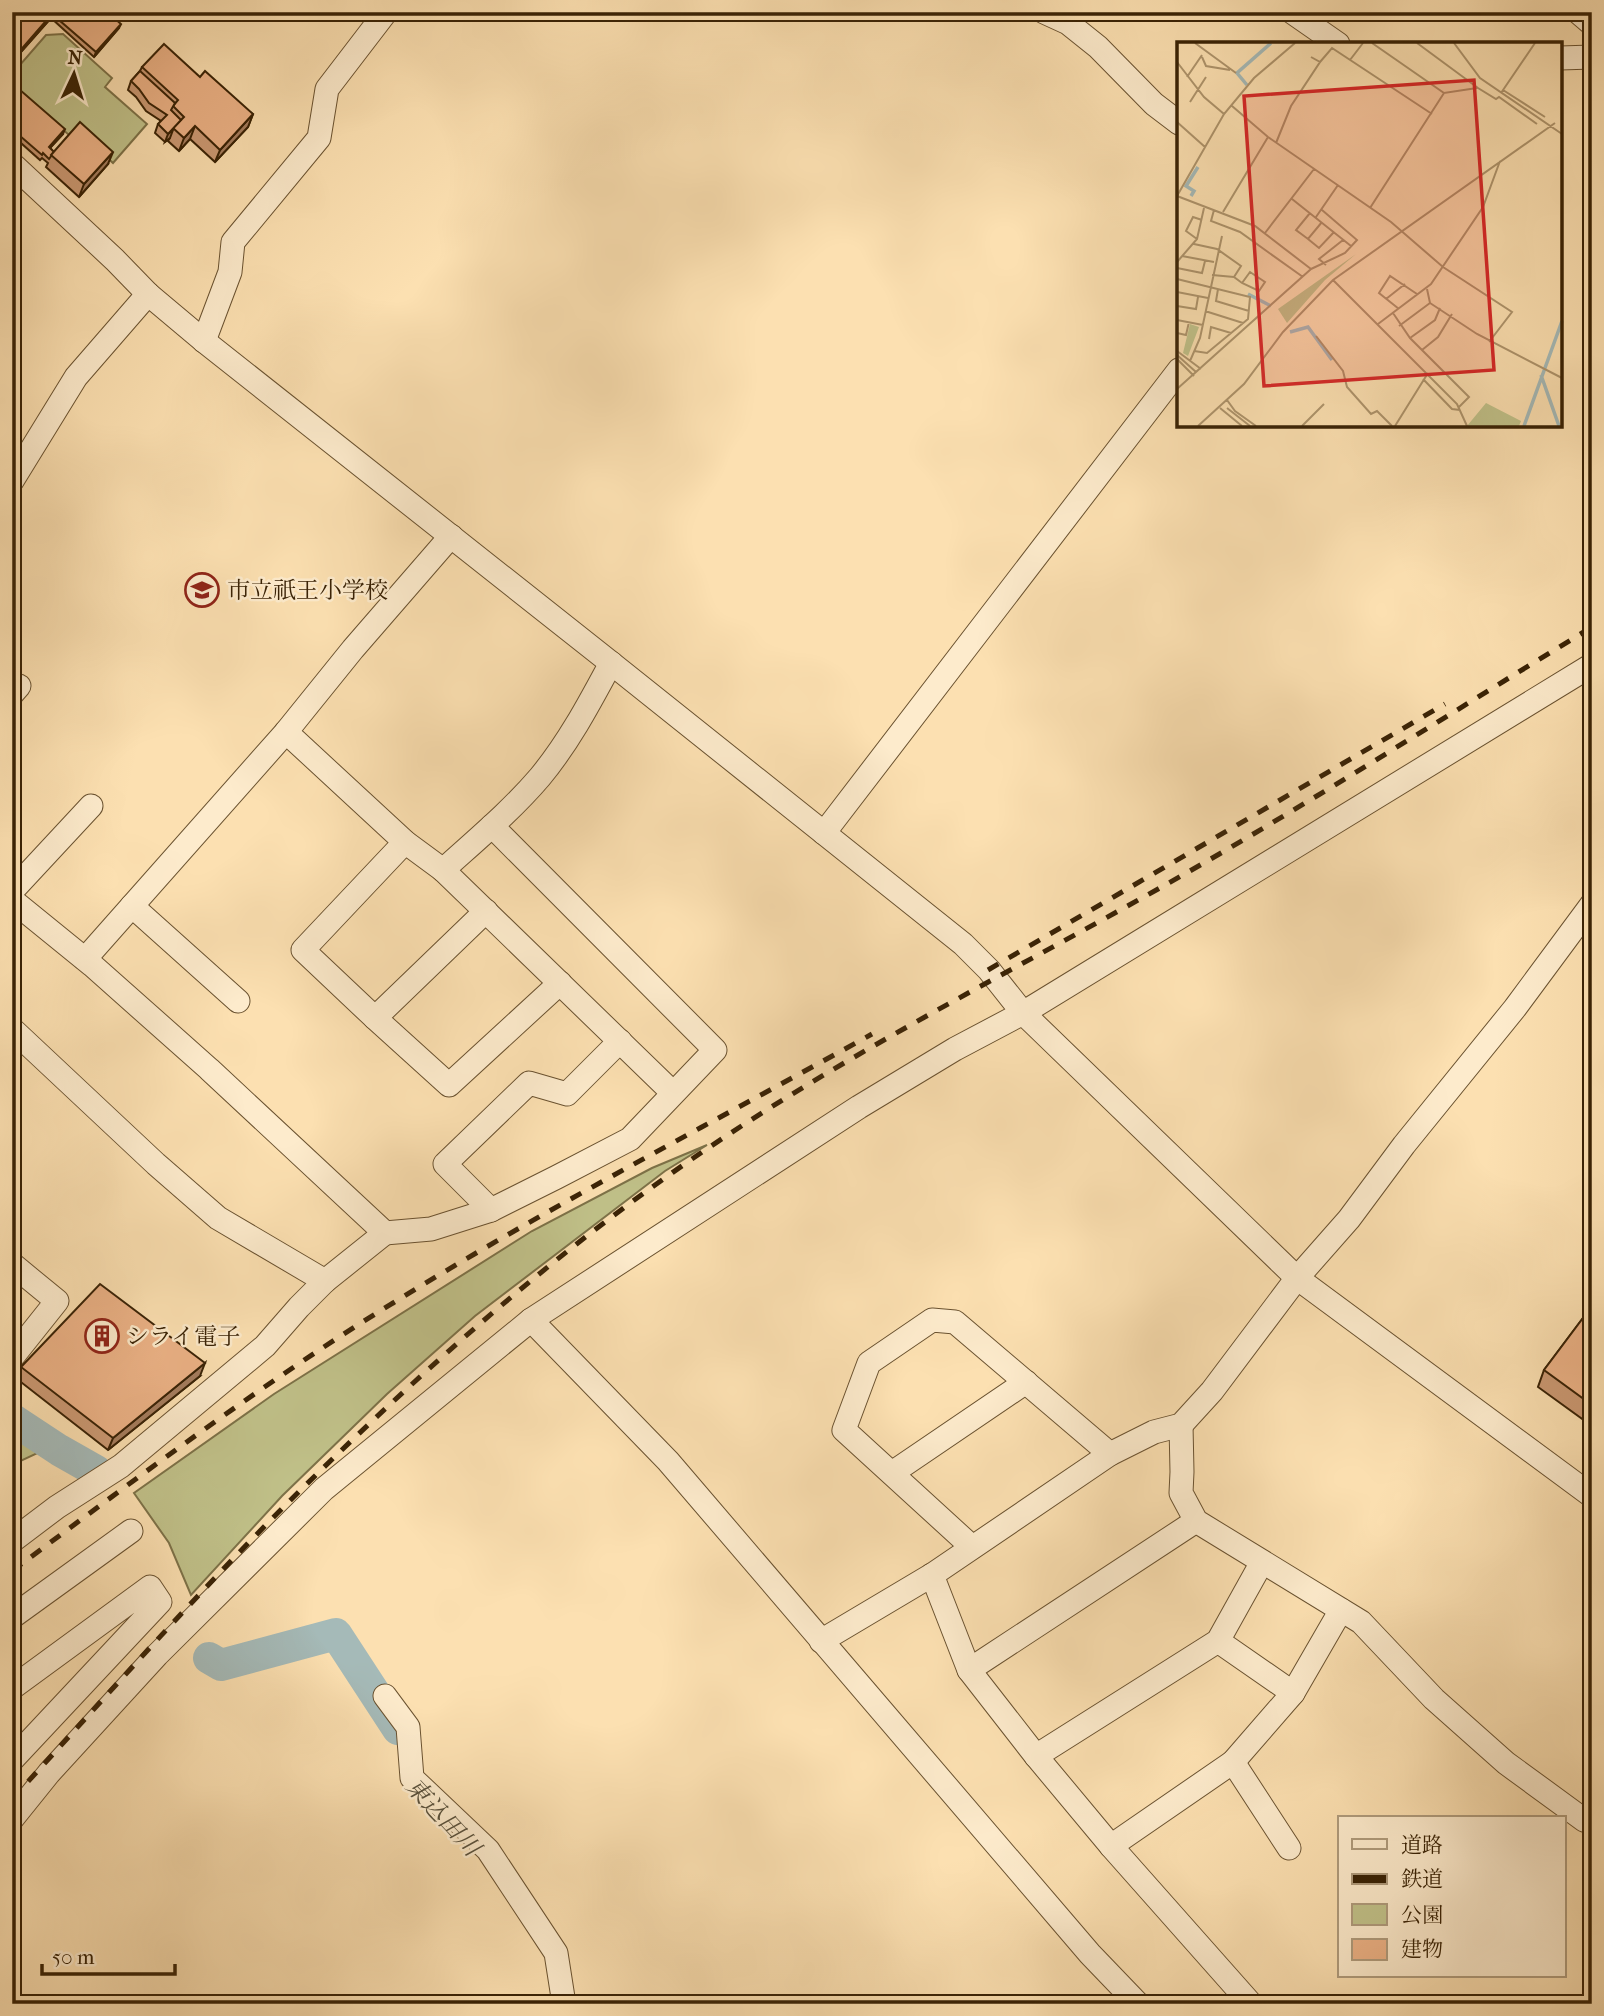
<svg xmlns="http://www.w3.org/2000/svg" width="1604" height="2016" viewBox="0 0 1604 2016" font-family="'IM FELL French Canon','Noto Serif JP',serif">
	<style>
		.green { fill: #c1c28a; stroke: #7d7248; stroke-width: 2 }
		.lines { fill: none; stroke-linecap: round; stroke-linejoin: round }
		.river { stroke: #a5bab8; stroke-width: 32 }
		.minor-casing { stroke: #6a5230; stroke-width: 25 }
		.minor { stroke: #fdebcc; stroke-width: 23 }
		.rail { stroke: #392205; stroke-width: 5; stroke-dasharray: 12 12; stroke-linecap: butt }
		.wall { fill: #cb9973; stroke: #392205; stroke-width: 2 }
		.shaded-wall { fill: #a57d5e; stroke: #392205; stroke-width: 2 }
		.building { fill: #ecb286; stroke: #392205; stroke-width: 2 }
		.labels { text-anchor: middle; dominant-baseline: central; stroke-width: 5; stroke-linejoin: round; paint-order: stroke }
		.poi-label { font-size: 23px; fill: #392205; stroke: #fdebcc; text-anchor: start }
		.water-label { font-size: 24px; font-style: italic; fill: #59503b; stroke: #fdebcc }
		.inset-river { fill: none; stroke: #a5bab8; stroke-width: 3.5 }
		.inset-road { fill: none; stroke: #ae946c; stroke-width: 2 }
		.view { fill: #d62828; fill-opacity: 0.15; stroke: #d62828; stroke-width: 3.5 }
		.inset-edge { fill: none; stroke: #392205; stroke-width: 3.5 }
	</style>
	<rect width="100%" height="100%" fill="#fce0b1"/>
	<filter id="stains"><feTurbulence type="fractalNoise" baseFrequency=".00286" numOctaves="4"/><feColorMatrix values="0 0 0 0 .2 0 0 0 0 .09 0 0 0 0 .02 0 0 0 .5 -.17"/></filter>
	<radialGradient id="worn" r=".72"><stop offset=".6" stop-color="#630" stop-opacity="0"/><stop offset="1" stop-color="#630" stop-opacity=".3"/></radialGradient>
	<g class="green">
		<polygon points="63,34 112,78 105,87 147,124 113,163 75,129 69,135 12,85 12,74 46,35"/>
		<polygon points="707,1145 665,1171 475,1316 387,1394 282,1496 191,1595 169,1543 134,1493 274,1394 532,1231 652,1168"/>
		<polygon points="12,1433 42,1451 12,1465"/>
	</g>
	<g class="lines">
		<g class="river">
			<polyline points="12,1419 59,1450 96,1471"/>
			<polyline points="209,1658 221,1665 336,1634 398,1729"/>
		</g>
		<g class="minor-casing">
			<g id="minor">
				<polyline points="1044,12 1068,23 1098,47 1154,104 1179,123"/>
				<polyline points="1292,12 1338,44"/>
				<polyline points="1578,12 1592,24"/>
				<polyline points="1560,58 1592,57"/>
				<polyline points="12,164 115,260 148,294 204,341 611,663 963,944 989,970 1023,1013 1297,1278 1592,1496"/>
				<polyline points="204,341 230,272 233,242 319,138 327,89 386,12"/>
				<polyline points="12,481 76,377 148,294"/>
				<polyline points="12,694 19,686"/>
				<polyline points="286,732 405,842 443,870 673,1093"/>
				<polyline points="824,833 1179,370"/>
				<polyline points="405,842 303,950 375,1018 486,911"/>
				<path d="M443,870C476,840 511,811 540,777C569,742 590,702 611,663"/>
				<polyline points="12,891 91,806"/>
				<polyline points="12,900 92,965 209,1069 385,1233 325,1281 299,1307 265,1346 121,1466 57,1507 12,1541"/>
				<polyline points="132,906 238,1001"/>
				<polyline points="85,959 286,732 353,649 451,536"/>
				<polyline points="375,1018 449,1085 560,983"/>
				<polyline points="12,1029 156,1164 218,1218 325,1281"/>
				<polyline points="491,1210 445,1164 529,1083 567,1094 620,1041"/>
				<polyline points="385,1233 431,1229 491,1210 557,1177 630,1139 715,1050 492,826"/>
				<polyline points="12,1264 57,1301 14,1355 12,1354"/>
				<polyline points="531,1320 668,1461 1090,1954 1138,2004"/>
				<polyline points="1181,1425 1182,1472 1181,1493 1196,1521 1361,1622 1434,1699 1506,1763 1584,1820 1592,1822"/>
				<polyline points="892,1473 1026,1382"/>
				<polyline points="972,1547 844,1430 869,1363 932,1320 955,1322 1110,1454"/>
				<polyline points="932,1575 969,1670 1036,1756 1111,1846 1251,2004"/>
				<polyline points="12,1617 131,1531"/>
				<polyline points="821,1641 932,1575 1110,1454 1154,1432 1181,1425 1212,1391 1297,1278 1349,1219 1404,1145 1515,1008 1592,904"/>
				<polyline points="1218,1641 1293,1693"/>
				<polyline points="969,1670 1196,1521"/>
				<polyline points="12,1688 150,1587 160,1602 12,1760"/>
				<polyline points="385,1696 408,1727 412,1778 488,1850 556,1953 564,2004"/>
				<polyline points="1036,1756 1218,1641 1262,1562"/>
				<polyline points="1233,1762 1289,1848"/>
				<polyline points="12,1819 49,1773 157,1655 324,1489 531,1320 859,1107 955,1049 1023,1013 1592,665"/>
				<polyline points="1111,1846 1233,1762 1293,1693 1341,1610"/>
			</g>
		</g>
		<use href="#minor" class="minor"/>
		<g class="rail">
			<polyline points="988,970 1445,704"/>
			<path d="M12,1571C137,1478 261,1384 393,1303C548,1207 712,1123 872,1034"/>
			<path d="M12,1799C113,1689 212,1576 319,1472C435,1359 558,1251 692,1159C856,1046 1036,960 1209,860C1338,785 1464,705 1592,627"/>
		</g>
	</g>
	<g class="wall">
		<polygon points="12,12 107,12 119,28 94,57 51,18 12,62"/>
		<polygon points="142,67 200,77 253,114 248,127 215,162 190,139 179,151 168,141 170,138 165,142 155,133 158,124 161,121 146,111 136,97 128,90 131,81 140,71"/>
		<polygon points="12,83 63,134 50,148 54,152 108,164 79,197 46,167 48,163 42,158 40,160 12,135"/>
		<polygon points="1592,1306 1592,1426 1538,1387 1544,1370"/>
		<polygon points="21,1367 200,1376 108,1450 17,1379"/>
	</g>
	<g class="shaded-wall">
		<polygon points="52,14 51,18 12,62 12,60"/>
		<polygon points="121,24 119,28 94,57 96,52"/>
		<polygon points="253,114 248,127 215,162 220,150"/>
		<polygon points="195,126 190,139 179,151 184,138"/>
		<polygon points="65,129 63,134 47,151 49,147"/>
		<polygon points="173,130 170,138 165,142 168,134"/>
		<polygon points="113,152 108,164 79,197 84,184"/>
		<polygon points="205,1363 200,1376 108,1450 113,1438"/>
	</g>
	<g class="building">
		<polygon points="12,12 107,12 121,24 96,52 52,14 12,60"/>
		<polygon points="164,44 200,77 205,71 253,114 220,150 195,126 184,138 173,128 184,117 173,106 178,100 142,67"/>
		<polygon points="140,71 175,103 171,110 181,120 168,134 158,124 167,115 149,103 139,89 131,81"/>
		<polygon points="12,83 65,129 49,147 54,152 49,159 43,153 42,155 12,129"/>
		<polygon points="80,122 113,152 84,184 51,155"/>
		<polygon points="100,1284 205,1363 113,1438 21,1367"/>
		<polygon points="1592,1306 1592,1405 1544,1370"/>
	</g>
	<defs>
		<g id="school-ring" transform="scale(1.75)"><circle r="9.5" fill="#fdebcc" stroke="#8f2418" stroke-width="1.5"/><path d="M0-5L7-2L0 1L-7-2ZM-4 1L0 2.5L4 1V4Q0 6-4 4Z" fill="#8f2418"/></g>
		<g id="building-ring" transform="scale(1.75)"><circle r="9.5" fill="#fdebcc" stroke="#8f2418" stroke-width="1.5"/><path d="M-4-6H4V6H1V3H-1V6H-4ZM-2.5-4.3h1.7v1.8h-1.7ZM.8-4.3h1.7v1.8H.8ZM-2.5-1h1.7V.8h-1.7ZM.8-1h1.7V.8H.8Z" fill="#8f2418"/></g>
	</defs>
	<g fill-rule="evenodd">
		<use href="#school-ring" x="202" y="590"/>
		<use href="#building-ring" x="102" y="1336"/>
	</g>
	<g class="labels">
		<g class="poi-label">
			<text x="227" y="590">市立祇王小学校</text>
			<text x="126" y="1336">シライ電子</text>
		</g>
		<g class="water-label">
			<text transform="translate(443 1817) rotate(47)">東込田川</text>
		</g>
	</g>
	<g transform="translate(1177 42)">
		<rect width="385" height="385" fill="#fce0b1"/>
		<path d="M179,212L148,238L110,281L101,267ZM13,282L22,285L11,314L6,311ZM309,361L344,379L342,384H290Z" fill="#c1c28a"/>
		<path class="inset-river" d="M70,43L60,31L94,1M14,154L17,149L9,144L21,125M71,252L94,264M113,290L131,285L155,318M364,333L382,384M347,384L385,279"/>
		<path class="inset-road" d="M18,1L59,31M195,1L267,51L300,46M240,1L301,46L319,57L322,55L360,82M277,1L303,36L385,92M25,15L29,24L53,28M173,18L186,1M0,20L27,55L47,72M143,20L155,6L255,72M10,35L25,13M326,48L368,75M324,51L358,1M13,60L29,35M55,64L91,95L214,180L266,225L335,270L312,300M0,80L28,105M99,101L114,64L143,20L134,15M0,154L78,184L134,227L0,347M0,154L47,72L77,36L118,1M115,157L174,204M193,166L267,51M37,168L34,179L63,190L126,235M46,170L91,95M133,171L119,188L131,197L145,180M139,175L161,143M88,191L137,127M20,197L9,189L16,175L25,178M131,197L142,206L157,190M17,202L40,207L64,224L57,235L65,241L82,249L88,240L73,230L65,241M5,214L37,220M0,220L20,197L27,166M149,223L142,217L166,198M0,226L25,231L28,219M134,227L168,211L180,198L145,168M35,233L57,235M0,237L73,255L71,277L30,311L17,309M156,238L280,362L290,384M41,247L39,259L72,269M250,247L253,261L300,292L385,336M0,250L31,256M209,257L228,242M0,264L19,267L21,255M222,267L202,251L213,234L240,252M28,269L66,281M216,271L233,296L292,355L282,365M0,278L26,283M201,282L254,242L306,165L323,119M222,284L253,261M0,291L9,293L12,280M139,294L166,329L170,345L194,372L200,369L215,384M233,296L258,278L263,266M32,297L34,285L54,291M245,308L261,295L275,272M0,309L24,327M0,313L19,330M0,317L17,334M13,319L23,296L45,194M246,337L275,367L283,368M50,358L58,369L79,384M43,366L65,384M50,366L73,384M21,384L67,342L106,290L156,238L378,81M125,384L147,362M218,384L251,331"/>
		<path class="view" d="M297,38L317,328L87,344L67,54Z"/>
		<rect width="385" height="385" class="inset-edge"/>
	</g>
	<rect width="1604" height="2016" fill="none" stroke="#fce0b1" stroke-width="42"/>
	<rect x="14" y="14" width="1576" height="1988" fill="none" stroke="#392205" stroke-width="3.5"/>
	<rect x="21" y="21" width="1562" height="1974" fill="none" stroke="#392205" stroke-width="2"/>
	<rect x="1338" y="1816" width="228" height="161" fill="#fdebcc" stroke="#af9b7c" stroke-width="2"/>
	<rect x="1352" y="1839" width="35" height="10" fill="#fdebcc" stroke="#af9b7c" stroke-width="2"/>
	<text x="1401" y="1852" font-size="21" fill="#392205">道路</text>
	<rect x="1352" y="1874" width="35" height="10" fill="#392205" stroke="#af9b7c" stroke-width="2"/>
	<text x="1401" y="1886" font-size="21" fill="#392205">鉄道</text>
	<rect x="1352" y="1904" width="35" height="21" fill="#c1c28a" stroke="#af9b7c" stroke-width="2"/>
	<text x="1401" y="1922" font-size="21" fill="#392205">公園</text>
	<rect x="1352" y="1939" width="35" height="21" fill="#ecb286" stroke="#af9b7c" stroke-width="2"/>
	<text x="1401" y="1956" font-size="21" fill="#392205">建物</text>
	<g transform="translate(74 74) rotate(4)" stroke="#fdebcc" stroke-width="5" paint-order="stroke">
	<path d="M0-5L12 26L0 18L-12 26Z" fill="#392205"/>
	<text y="-10" font-size="19" font-weight="bold" text-anchor="middle" fill="#392205">N</text>
	</g>
	<path d="M42 1964v10h133v-10" fill="none" stroke="#392205" stroke-width="3.5"/>
	<text x="52" y="1964" font-size="21" fill="#392205" stroke="#fdebcc" stroke-width="5" paint-order="stroke">50 m</text>
	<rect width="100%" height="100%" filter="url(#stains)"/>
	<rect width="100%" height="100%" fill="url(#worn)"/>
</svg>
